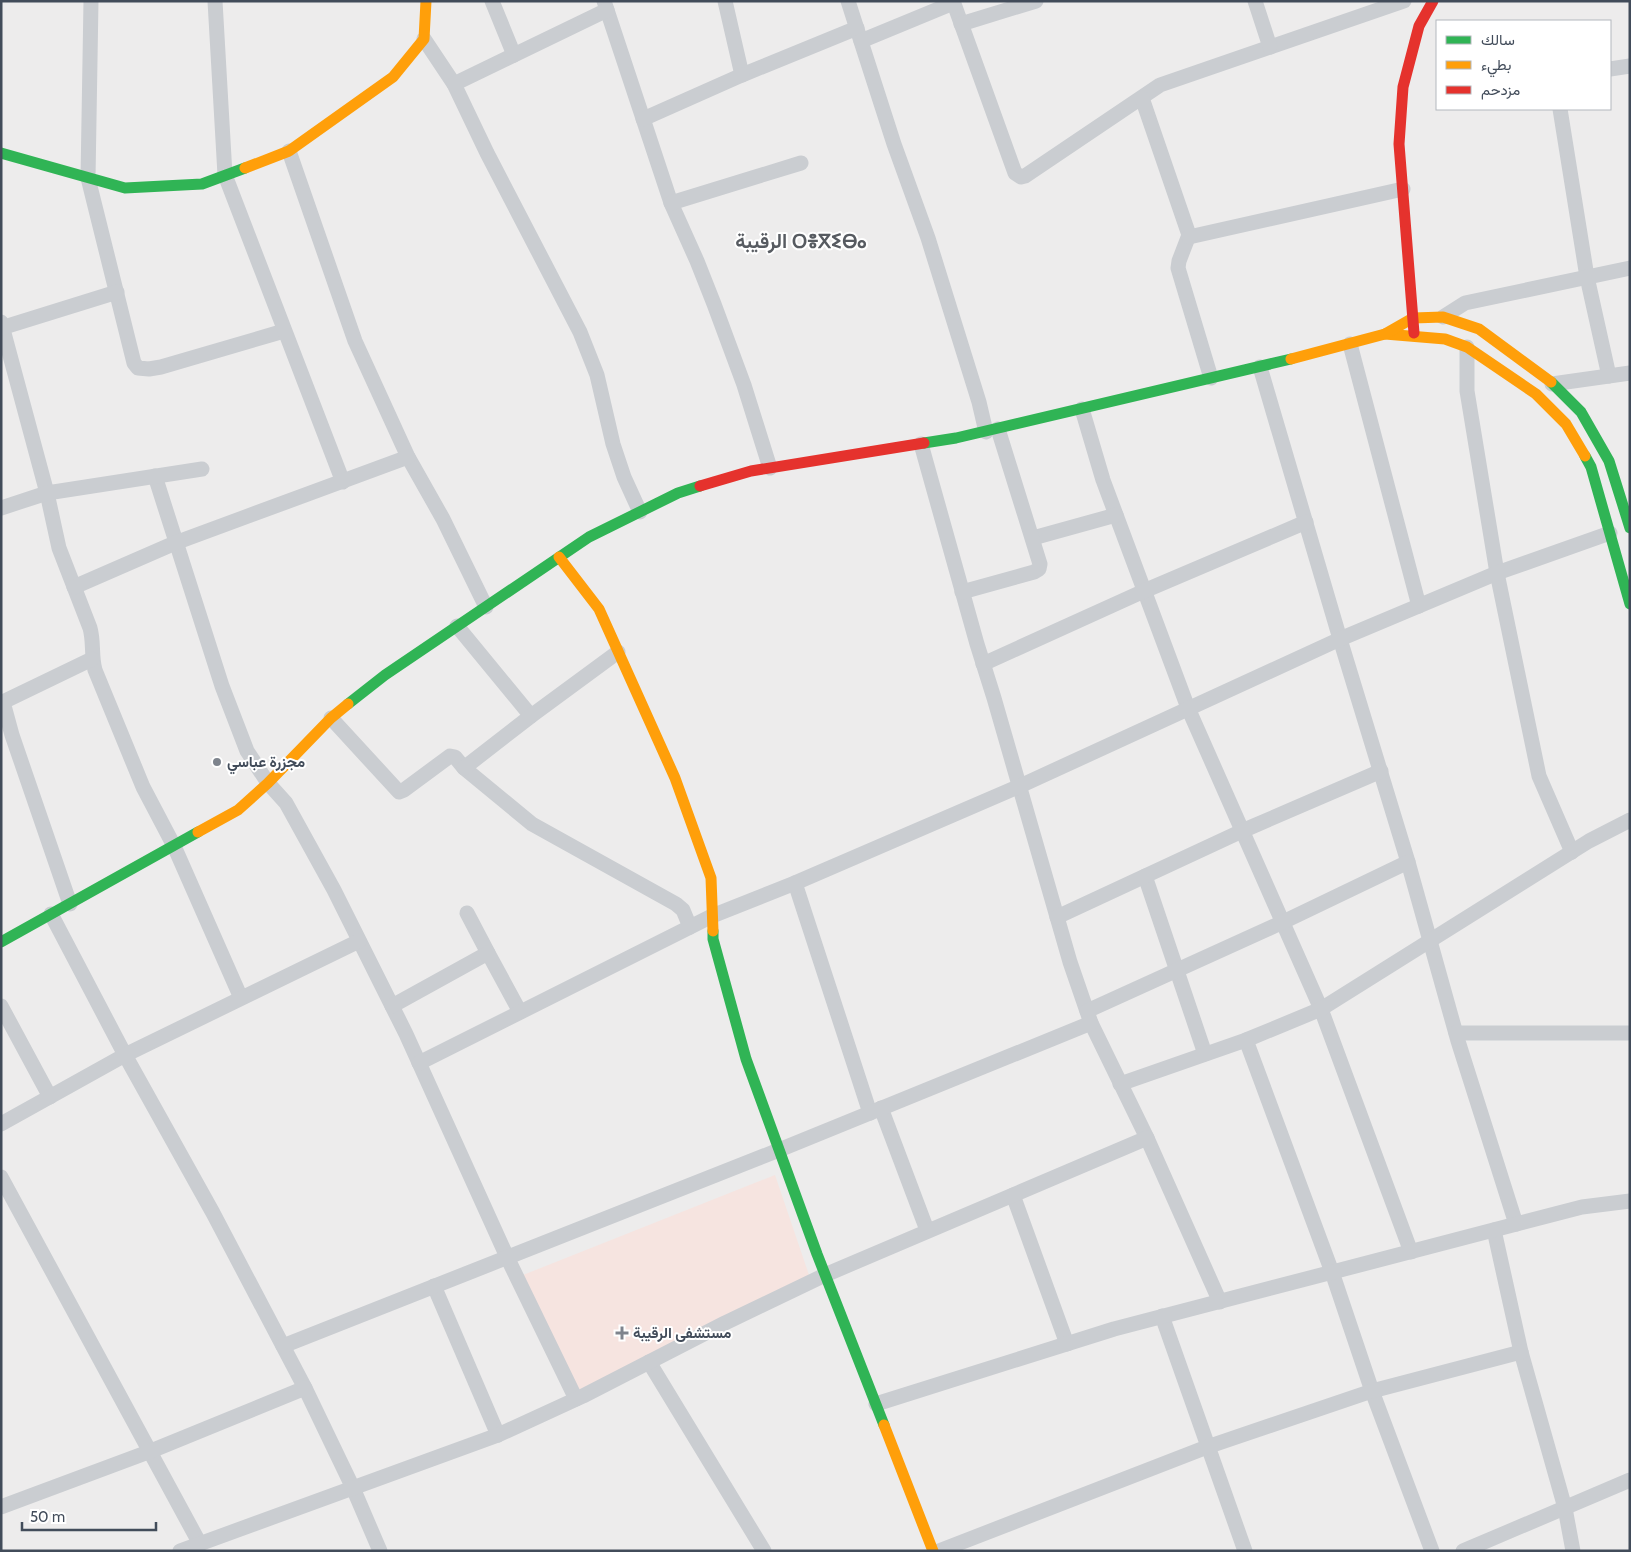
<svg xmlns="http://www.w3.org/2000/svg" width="1631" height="1552" viewBox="0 0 1631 1552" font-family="Cabin,Vazirmatn,'Noto Sans Tifinagh',sans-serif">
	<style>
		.medical { fill: #f6e4e0 }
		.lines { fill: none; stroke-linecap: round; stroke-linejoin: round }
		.street { stroke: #cacdd1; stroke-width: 15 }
		.fast { stroke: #30b455; stroke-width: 11 }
		.slow { stroke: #ff9f0a; stroke-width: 11 }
		.jam { stroke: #e5322d; stroke-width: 11 }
		.poi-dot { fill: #7e848d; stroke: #fff; stroke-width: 2 }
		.labels { text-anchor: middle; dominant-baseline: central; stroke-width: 4; stroke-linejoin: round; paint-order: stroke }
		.poi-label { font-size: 15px; font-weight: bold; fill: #424c5a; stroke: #fff; text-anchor: start }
		.district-label { font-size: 20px; font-weight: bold; fill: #575b61; stroke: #fff }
	</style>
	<rect width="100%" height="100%" fill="#edecec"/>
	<polygon class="medical" points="775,1175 809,1275 579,1390 523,1275"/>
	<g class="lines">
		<g class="street">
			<polyline points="91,1 88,178 134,363 138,368 149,369 161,367 284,331"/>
			<polyline points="215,1 225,175 343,482"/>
			<polyline points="492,1 514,55"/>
			<polyline points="604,1 671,203 697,261 714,304 744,385 770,468"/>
			<polyline points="725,1 742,75 857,28"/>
			<polyline points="848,1 894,144 928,238 979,402 986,432"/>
			<polyline points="953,1 1015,173 1021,177 1025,176 1160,85 1404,1"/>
			<polyline points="1255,1 1270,47"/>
			<polyline points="961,24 1036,1"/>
			<polyline points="424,39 454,84 487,153 580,332 597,375 613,444 624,477 640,512"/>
			<polyline points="861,41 953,3"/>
			<polyline points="1610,69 1630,66"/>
			<polyline points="454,84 607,10"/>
			<polyline points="1142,98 1189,235 1179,261 1178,268 1211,378"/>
			<polyline points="1560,109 1587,277 1609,376"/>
			<polyline points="643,119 742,75"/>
			<polyline points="289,151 355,341 408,457 443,519 486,607"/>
			<polyline points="671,203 801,163"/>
			<polyline points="1189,237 1403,189"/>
			<polyline points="1443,317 1465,303 1630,268"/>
			<path d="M1,322L47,493L59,548L90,628C94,642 91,656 95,670L143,787L174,846L241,998"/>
			<polyline points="1,328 117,292"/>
			<polyline points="1350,344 1419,606"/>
			<polyline points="1467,347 1467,391 1497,573 1539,776 1572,852"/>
			<polyline points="1260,367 1340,639 1408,862 1458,1041 1516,1224"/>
			<polyline points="1552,384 1630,373"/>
			<polyline points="1082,409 1103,480 1188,708 1321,1009 1411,1252"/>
			<polyline points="921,444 977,644 994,698 1070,962 1091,1023 1147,1138 1220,1302"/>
			<polyline points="155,476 222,686 247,751 268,783 286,803 334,890 406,1034 507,1257 576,1399"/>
			<polyline points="1,508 47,493 202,469"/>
			<polyline points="1033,538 1116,515"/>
			<polyline points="74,587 175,543 408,457"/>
			<polyline points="962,592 1034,572 1039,569 1040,564 998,429"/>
			<polyline points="457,626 531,716"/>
			<polyline points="983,664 1144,591 1306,522"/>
			<polyline points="331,718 399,792 404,790 450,756 455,757 464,768 532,824 676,904 683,910 690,927"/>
			<polyline points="464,768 531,716 618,652"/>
			<polyline points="1145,876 1205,1054"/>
			<polyline points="795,883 870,1113"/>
			<polyline points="70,904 12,735 3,702 92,659"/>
			<polyline points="467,913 488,953"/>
			<polyline points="51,914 125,1055 213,1213 305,1388 353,1488 380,1551"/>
			<polyline points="1057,917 1242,831 1381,771"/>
			<polyline points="1,1006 50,1097"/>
			<polyline points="392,1006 488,953 520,1012"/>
			<polyline points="1087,1011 1283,922 1408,862"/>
			<polyline points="1456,1033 1630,1033"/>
			<polyline points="1246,1040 1332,1272 1372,1391 1432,1551"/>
			<polyline points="419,1063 712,916 795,883 1020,786 1340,639 1497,573 1610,533"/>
			<polyline points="1120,1084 1246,1040 1321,1009 1589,841 1630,820"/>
			<polyline points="881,1108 927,1230"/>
			<polyline points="1,1124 125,1055 359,941"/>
			<polyline points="1,1177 200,1544"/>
			<polyline points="1013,1195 1067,1344"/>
			<polyline points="1494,1230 1521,1352 1565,1508 1573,1551"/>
			<polyline points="434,1286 498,1435"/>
			<polyline points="1162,1316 1245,1551"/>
			<polyline points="283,1346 779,1150 1091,1023"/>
			<polyline points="649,1362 764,1551"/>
			<polyline points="876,1404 1114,1329 1582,1207 1630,1201"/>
			<polyline points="1,1507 151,1451 305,1388"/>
			<polyline points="180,1551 498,1435 583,1396 725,1323 825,1275 1147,1138"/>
			<polyline points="939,1551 1207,1447 1372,1391 1521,1352"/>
			<polyline points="1463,1551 1630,1480"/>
		</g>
		<g class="fast">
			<polyline points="1,153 125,188 202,184 245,168"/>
			<polyline points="1551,382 1581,412 1609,461 1630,528"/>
			<polyline points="924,443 956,438 1291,359"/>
			<polyline points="1585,456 1591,467 1630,604"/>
			<polyline points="348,704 385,675 589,537 678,493 700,486"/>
			<polyline points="713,931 713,939 746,1059 817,1254 884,1425"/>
			<polyline points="1,942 198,832"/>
		</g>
		<g class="slow">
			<polyline points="245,168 289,151 393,77 424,39 426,1"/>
			<polyline points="1385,334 1445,339 1467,347 1536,394 1566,424 1585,456"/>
			<polyline points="1291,359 1385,334 1413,318 1443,317 1479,329 1551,382"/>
			<polyline points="559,557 599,609 675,778 711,878 713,931"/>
			<polyline points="198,832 238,810 268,783 331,718 348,704"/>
			<polyline points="884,1425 933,1551"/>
		</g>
		<g class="jam">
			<polyline points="1414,333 1399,144 1403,87 1419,26 1433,1"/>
			<polyline points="700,486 751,471 924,443"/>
		</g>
	</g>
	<g class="poi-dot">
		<circle cx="217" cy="762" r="5"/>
		<path d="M619.5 1325.5h5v5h5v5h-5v5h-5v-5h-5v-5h5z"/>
	</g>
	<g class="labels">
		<g class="poi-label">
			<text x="227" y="762">مجزرة عباسي</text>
			<text x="633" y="1333">مستشفى الرقيبة</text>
		</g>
		<g class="district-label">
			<text x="801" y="241">الرقيبة ⵔⴻⴳⵉⴱⴰ</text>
		</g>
	</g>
	<rect width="1631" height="1552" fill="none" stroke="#424c5a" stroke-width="5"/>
	<rect x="1436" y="20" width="175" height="90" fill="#ffffff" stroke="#b3b7bd"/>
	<rect x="1446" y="36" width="25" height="8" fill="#30b455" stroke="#b3b7bd"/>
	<text x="1481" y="45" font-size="15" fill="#424c5a">سالك</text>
	<rect x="1446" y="61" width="25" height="8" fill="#ff9f0a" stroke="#b3b7bd"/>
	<text x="1481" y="70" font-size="15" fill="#424c5a">بطيء</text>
	<rect x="1446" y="86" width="25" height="8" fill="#e5322d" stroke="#b3b7bd"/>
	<text x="1481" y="95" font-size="15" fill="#424c5a">مزدحم</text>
	<path d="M22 1522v8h134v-8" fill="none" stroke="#424c5a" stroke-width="2.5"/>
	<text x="30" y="1522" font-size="15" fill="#424c5a" stroke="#ffffff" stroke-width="4" paint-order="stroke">50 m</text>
</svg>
